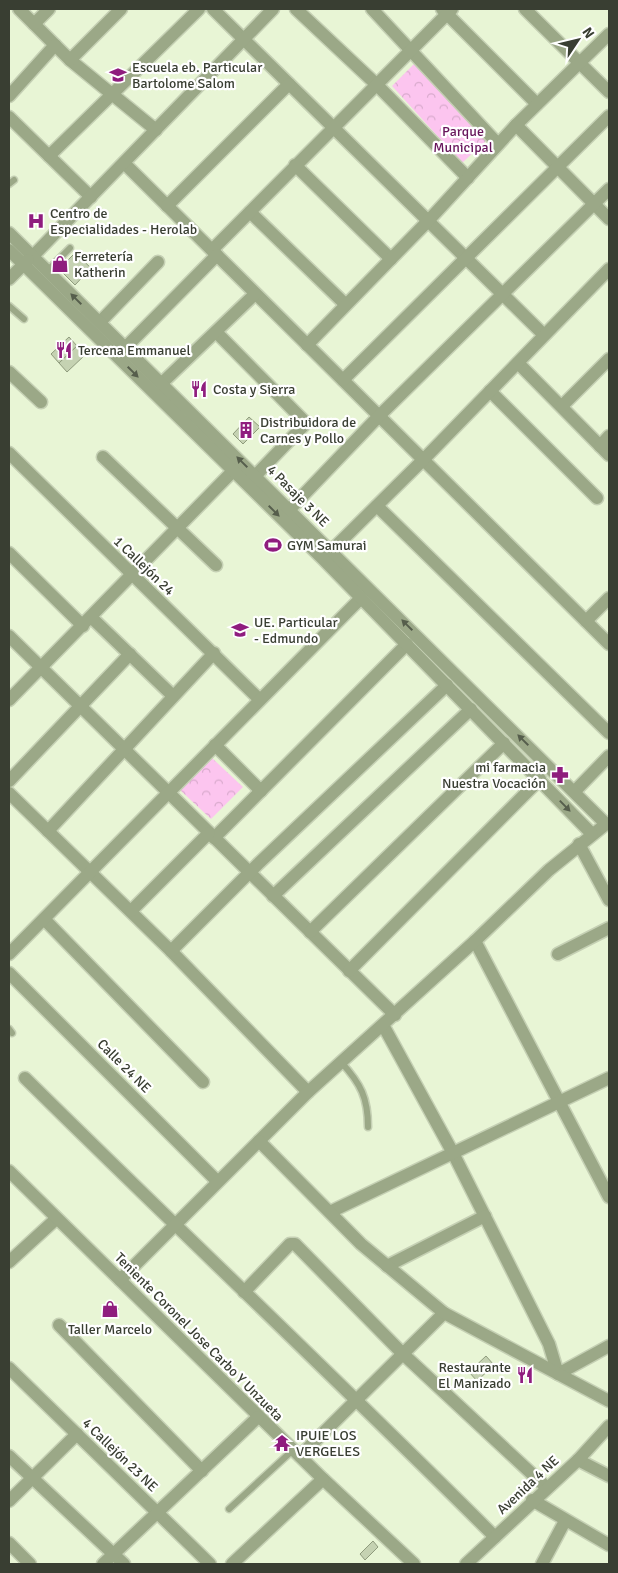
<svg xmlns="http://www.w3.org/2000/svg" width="618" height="1573" viewBox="0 0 618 1573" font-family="Signika,sans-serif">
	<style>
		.park { fill: url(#park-crowns) }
		.building { fill: #c5d2b2; stroke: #8f9b7d }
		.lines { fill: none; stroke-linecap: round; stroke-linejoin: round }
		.service-casing { stroke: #c5d0b4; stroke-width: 9 }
		.minor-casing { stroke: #c5d0b4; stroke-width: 15 }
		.tertiary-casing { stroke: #c5d0b4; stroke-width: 15 }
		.service { stroke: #9ba887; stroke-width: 6 }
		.minor { stroke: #9ba887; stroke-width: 12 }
		.tertiary { stroke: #9ba887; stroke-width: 12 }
		.oneway { fill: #565e4c }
		.labels { text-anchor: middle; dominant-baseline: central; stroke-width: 4.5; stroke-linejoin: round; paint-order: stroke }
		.poi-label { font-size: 14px; fill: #393e32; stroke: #fff; text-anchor: start }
		.park-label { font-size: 14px; fill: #67155b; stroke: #fff }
		.street-label { font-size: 14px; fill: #393e32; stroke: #fff }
	</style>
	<defs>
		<pattern id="park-crowns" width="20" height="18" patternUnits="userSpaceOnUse" patternTransform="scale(1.25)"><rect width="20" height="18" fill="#fcc5ef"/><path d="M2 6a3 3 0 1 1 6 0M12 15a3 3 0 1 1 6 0" fill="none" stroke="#d9aacd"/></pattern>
	</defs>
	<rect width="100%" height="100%" fill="#e8f5d5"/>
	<g class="park">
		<polygon points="415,63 487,140 462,163 392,86"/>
		<polygon points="212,758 243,787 211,819 180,790"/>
	</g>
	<g class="building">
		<polygon points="75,253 91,268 75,285 59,269"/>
		<polygon points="69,337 77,346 59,363 51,354"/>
		<polygon points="77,346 85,355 67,372 59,363"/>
		<polygon points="249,417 260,427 243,444 233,434"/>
		<polygon points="110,1300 119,1309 111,1318 102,1309"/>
		<polygon points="486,1356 494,1365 477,1381 469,1372"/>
		<polygon points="373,1541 378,1547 365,1560 360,1554"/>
	</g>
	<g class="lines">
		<g class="service-casing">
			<g id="service">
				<polyline points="9,184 14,180"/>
				<polyline points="47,271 70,248"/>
				<polyline points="9,306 24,319"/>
				<polyline points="9,1029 12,1033"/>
				<path d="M341,1062C361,1084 368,1098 368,1127"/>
				<polyline points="229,1509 293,1450"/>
			</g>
		</g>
		<g class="minor-casing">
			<g id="minor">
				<polyline points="19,9 70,60 156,130"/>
				<polyline points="213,9 544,335"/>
				<polyline points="296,9 377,85 468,178"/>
				<polyline points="372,9 498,144"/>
				<polyline points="442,9 537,104"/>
				<polyline points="525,9 609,92"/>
				<polyline points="34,24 49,9"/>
				<polyline points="70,60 121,9"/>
				<polyline points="9,96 55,45"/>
				<polyline points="9,117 91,197"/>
				<polyline points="516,125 609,219"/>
				<polyline points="49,156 199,9"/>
				<polyline points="124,163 609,644"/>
				<polyline points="295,165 391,259"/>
				<polyline points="167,206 289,84"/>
				<polyline points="250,212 345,304"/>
				<polyline points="212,250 452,9"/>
				<polyline points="33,256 273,9"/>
				<polyline points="100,322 158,262"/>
				<polyline points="216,332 306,423 256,475"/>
				<polyline points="307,345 429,220 516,125 609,34"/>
				<polyline points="125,348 217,255"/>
				<polyline points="518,363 609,455"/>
				<polyline points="9,372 41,402"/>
				<polyline points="343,380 609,116"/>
				<polyline points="162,383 255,294"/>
				<polyline points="490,391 597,498"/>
				<polyline points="562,406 609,359"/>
				<polyline points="600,446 609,436"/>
				<polyline points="9,453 259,699"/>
				<polyline points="103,457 216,565"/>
				<polyline points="377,506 609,733"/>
				<polyline points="290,509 379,416 609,189"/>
				<polyline points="332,550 423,460 609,269"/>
				<polyline points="9,553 83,626"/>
				<polyline points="92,618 173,696"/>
				<polyline points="586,621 609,598"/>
				<polyline points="9,636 395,1015"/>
				<polyline points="9,700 233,471"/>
				<polyline points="215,745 261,791"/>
				<polyline points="9,781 130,654"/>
				<polyline points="575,791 609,756"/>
				<polyline points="9,793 171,951 308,1092"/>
				<polyline points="48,831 214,653"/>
				<polyline points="214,838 407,644"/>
				<polyline points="579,844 609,900"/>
				<polyline points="273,896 471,709"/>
				<polyline points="131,911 209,833"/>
				<polyline points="44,919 203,1082"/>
				<polyline points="310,932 504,743"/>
				<polyline points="475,941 609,1197"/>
				<polyline points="171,951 258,864 447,685"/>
				<polyline points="9,954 361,598"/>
				<polyline points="558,954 609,928"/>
				<polyline points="349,971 540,779"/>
				<polyline points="9,973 217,1181"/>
				<polyline points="383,1025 453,1153 549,1344 558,1374 609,1346"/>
				<path d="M25,1078C181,1232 340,1382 495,1537"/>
				<polyline points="330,1212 609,1078"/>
				<polyline points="9,1262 56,1219"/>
				<polyline points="387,1266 485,1216"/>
				<polyline points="120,1280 323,1479 414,1564"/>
				<polyline points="244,1292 290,1244 295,1244 403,1354 546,1487"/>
				<polyline points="59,1325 202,1471"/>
				<polyline points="9,1368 210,1564"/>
				<polyline points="9,1456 124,1564"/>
				<polyline points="300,1456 444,1313"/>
				<polyline points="578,1460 609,1476"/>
				<polyline points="532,1500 609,1545"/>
				<polyline points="9,1501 77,1434"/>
				<polyline points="9,1543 30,1564"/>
				<polyline points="103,1564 258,1417"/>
				<polyline points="232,1564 323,1479"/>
				<polyline points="466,1564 578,1460 609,1426"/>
				<polyline points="542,1564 565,1521"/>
			</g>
		</g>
		<g class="tertiary-casing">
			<g id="tertiary">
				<polyline points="9,233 606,824 549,870 475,941 308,1092 120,1280 9,1171"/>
				<polyline points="9,250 323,559 592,834"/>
				<polyline points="9,279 28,260"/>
				<polyline points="259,1141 361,1244 444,1313 609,1401"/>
			</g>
		</g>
		<use href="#service" class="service"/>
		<use href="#minor" class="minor"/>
		<use href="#tertiary" class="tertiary"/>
	</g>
	<defs><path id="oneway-solid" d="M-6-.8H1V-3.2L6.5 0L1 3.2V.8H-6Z" transform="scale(1.25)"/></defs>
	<g class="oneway">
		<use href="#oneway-solid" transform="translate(76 299) rotate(-135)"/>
		<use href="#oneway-solid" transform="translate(133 372) rotate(45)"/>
		<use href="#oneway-solid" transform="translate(242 462) rotate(-135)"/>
		<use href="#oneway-solid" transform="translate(274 511) rotate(45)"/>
		<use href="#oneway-solid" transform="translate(407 625) rotate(-135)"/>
		<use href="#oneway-solid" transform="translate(523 740) rotate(-135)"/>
		<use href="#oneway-solid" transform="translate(565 806) rotate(46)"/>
	</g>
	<defs>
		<g id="school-bare" transform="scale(1.35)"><path d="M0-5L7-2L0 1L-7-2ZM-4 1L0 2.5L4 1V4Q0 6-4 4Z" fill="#8f1d7e" stroke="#fff" stroke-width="2.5" paint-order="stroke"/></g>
		<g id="hospital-bare" transform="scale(1.35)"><path d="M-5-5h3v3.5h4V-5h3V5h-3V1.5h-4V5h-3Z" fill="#8f1d7e" stroke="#fff" stroke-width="2.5" paint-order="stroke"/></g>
		<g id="shop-bare" transform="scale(1.35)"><path d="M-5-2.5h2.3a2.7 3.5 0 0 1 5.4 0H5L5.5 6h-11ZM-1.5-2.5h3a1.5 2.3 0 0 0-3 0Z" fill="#8f1d7e" stroke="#fff" stroke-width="2.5" paint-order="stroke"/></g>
		<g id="restaurant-bare" transform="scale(1.35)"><path d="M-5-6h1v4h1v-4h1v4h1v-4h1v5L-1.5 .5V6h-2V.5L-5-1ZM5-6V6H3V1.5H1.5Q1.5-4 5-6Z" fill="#8f1d7e" stroke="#fff" stroke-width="2.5" paint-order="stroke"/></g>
		<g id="building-bare" transform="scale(1.35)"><path d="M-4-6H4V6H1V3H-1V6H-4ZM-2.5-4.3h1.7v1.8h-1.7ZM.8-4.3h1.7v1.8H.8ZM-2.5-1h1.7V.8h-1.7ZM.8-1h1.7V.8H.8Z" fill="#8f1d7e" stroke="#fff" stroke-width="2.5" paint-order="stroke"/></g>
		<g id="stadium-bare" transform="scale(1.35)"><path d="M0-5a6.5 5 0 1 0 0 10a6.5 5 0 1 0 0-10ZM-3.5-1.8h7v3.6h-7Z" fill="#8f1d7e" stroke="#fff" stroke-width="2.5" paint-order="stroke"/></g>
		<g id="pharmacy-bare" transform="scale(1.35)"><path d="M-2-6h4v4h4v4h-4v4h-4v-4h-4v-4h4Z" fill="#8f1d7e" stroke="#fff" stroke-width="2.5" paint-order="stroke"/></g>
		<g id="temple-bare" transform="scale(1.35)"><path d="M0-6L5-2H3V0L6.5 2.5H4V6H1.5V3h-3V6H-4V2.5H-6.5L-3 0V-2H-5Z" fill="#8f1d7e" stroke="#fff" stroke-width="2.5" paint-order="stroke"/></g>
	</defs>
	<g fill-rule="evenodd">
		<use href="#school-bare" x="118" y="75"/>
		<use href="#hospital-bare" x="36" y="221"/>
		<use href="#shop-bare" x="60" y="264"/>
		<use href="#restaurant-bare" x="64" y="350"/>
		<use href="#restaurant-bare" x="199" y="389"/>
		<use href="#building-bare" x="246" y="430"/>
		<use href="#stadium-bare" x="273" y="545"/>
		<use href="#school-bare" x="240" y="630"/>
		<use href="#pharmacy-bare" x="560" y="775"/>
		<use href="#shop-bare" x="110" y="1309"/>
		<use href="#restaurant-bare" x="525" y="1375"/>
		<use href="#temple-bare" x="282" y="1443"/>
	</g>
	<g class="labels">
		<g class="poi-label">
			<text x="132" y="67">Escuela eb. Particular<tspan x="132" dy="16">Bartolome Salom</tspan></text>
			<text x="50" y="213">Centro de<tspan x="50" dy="16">Especialidades - Herolab</tspan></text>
			<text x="74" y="256">Ferretería<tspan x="74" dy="16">Katherin</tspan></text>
			<text x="78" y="350">Tercena Emmanuel</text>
			<text x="213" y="389">Costa y Sierra</text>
			<text x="260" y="422">Distribuidora de<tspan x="260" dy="16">Carnes y Pollo</tspan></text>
			<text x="287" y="545">GYM Samurai</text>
			<text x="254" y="622">UE. Particular<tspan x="254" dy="16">- Edmundo</tspan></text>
			<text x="546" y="767" text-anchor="end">mi farmacia<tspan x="546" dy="16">Nuestra Vocación</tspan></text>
			<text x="110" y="1329" text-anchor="middle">Taller Marcelo</text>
			<text x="511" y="1367" text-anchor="end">Restaurante<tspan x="511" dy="16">El Manizado</tspan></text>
			<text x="296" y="1435">IPUIE LOS<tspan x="296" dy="16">VERGELES</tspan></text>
		</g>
		<g class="park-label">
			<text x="463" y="131">Parque<tspan x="463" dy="16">Municipal</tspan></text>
		</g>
		<g class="street-label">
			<text transform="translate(298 496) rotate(45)">4 Pasaje 3 NE</text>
			<text transform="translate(144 566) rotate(44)">1 Callejón 24</text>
			<text transform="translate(124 1066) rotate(45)">Calle 24 NE</text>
			<text transform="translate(199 1337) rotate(45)">Teniente Coronel Jose Carbo Y Unzueta</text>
			<text transform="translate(120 1455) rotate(44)">4 Callejón 23 NE</text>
			<text transform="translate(528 1485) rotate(-43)">Avenida 4 NE</text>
		</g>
	</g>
	<rect width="618" height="1573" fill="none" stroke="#393e32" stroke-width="20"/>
	<g transform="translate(578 40) rotate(55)" stroke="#ffffff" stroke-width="4" paint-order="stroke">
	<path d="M0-4L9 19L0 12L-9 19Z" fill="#393e32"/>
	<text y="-8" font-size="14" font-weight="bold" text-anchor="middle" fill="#393e32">N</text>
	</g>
</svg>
